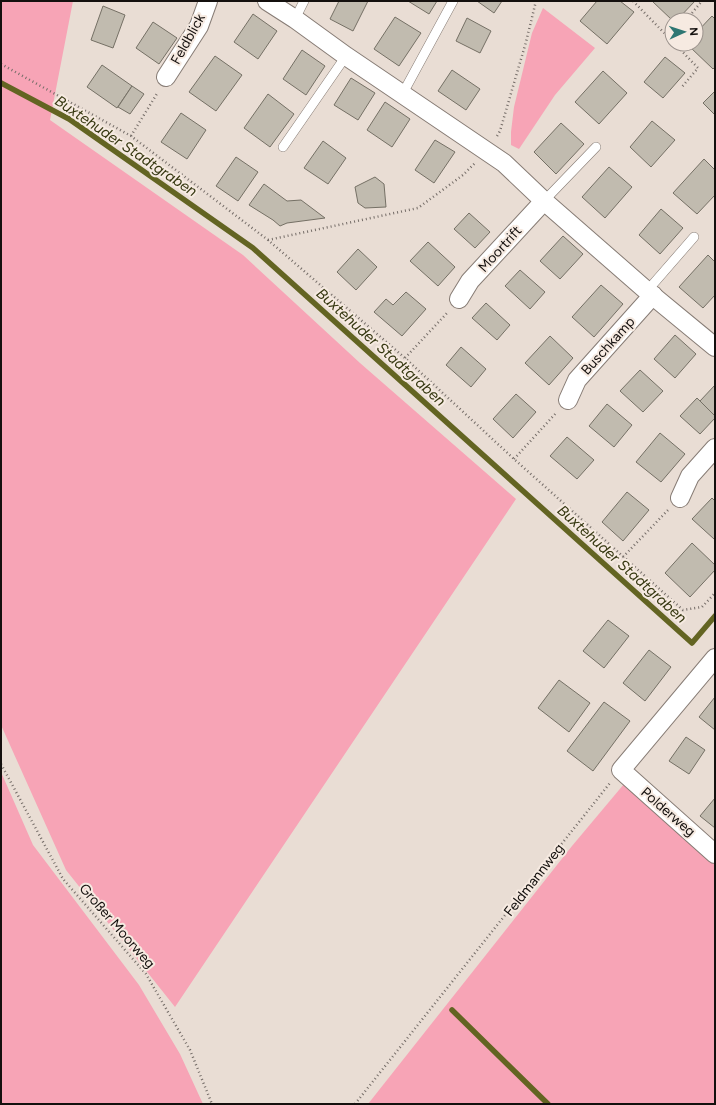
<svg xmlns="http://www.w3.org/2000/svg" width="716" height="1105" viewBox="0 0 716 1105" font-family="Figtree,sans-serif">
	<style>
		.green { fill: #f7a4b6 }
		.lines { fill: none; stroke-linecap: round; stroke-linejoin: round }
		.stream { stroke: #636422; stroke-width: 5.5 }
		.building { fill: #c1bbaf; stroke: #757065 }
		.service-casing { stroke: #877c75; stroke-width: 10 }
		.minor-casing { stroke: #877c75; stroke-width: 20 }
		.path { stroke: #756d68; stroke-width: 2.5; stroke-dasharray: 1 3; stroke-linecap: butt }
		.service { stroke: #fff; stroke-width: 9 }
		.minor { stroke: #fff; stroke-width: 18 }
		.labels { text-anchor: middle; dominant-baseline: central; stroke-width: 4; stroke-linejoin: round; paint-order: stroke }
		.street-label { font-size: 14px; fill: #14100e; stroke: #f6eae1 }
		.water-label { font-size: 15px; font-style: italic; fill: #353710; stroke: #f6eae1 }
	</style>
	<rect width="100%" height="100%" fill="#e9ddd4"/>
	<g class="green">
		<polygon points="1,1 73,1 50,120 243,255 360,363 516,499 175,1007 66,870 1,725"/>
		<polygon points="543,8 595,48 555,95 519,149 511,145 511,132 514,107 532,33"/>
		<polygon points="1,772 33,845 139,985 180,1054 203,1104 1,1104"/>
		<polygon points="624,784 715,865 715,1104 368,1104 572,846"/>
	</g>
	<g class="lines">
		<g class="stream">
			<polyline points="1,83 69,119 253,248 692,643 715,616"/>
			<polyline points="452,1010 548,1104"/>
		</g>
	</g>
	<g class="building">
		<polygon points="339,1 368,1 353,31 330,19"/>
		<polygon points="408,1 437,1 429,14"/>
		<polygon points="477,1 502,1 494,13"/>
		<polygon points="597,1 620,1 634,12 607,44 580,21"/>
		<polygon points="652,1 695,1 677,20 672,20"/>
		<polygon points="103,6 125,15 113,48 91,40"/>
		<polygon points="253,14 277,31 258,59 234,42"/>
		<polygon points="712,16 715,19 715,67 713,69 690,47 693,44 696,44 696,33"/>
		<polygon points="395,17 421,33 399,66 374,49"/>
		<polygon points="467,18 491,31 480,53 456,41"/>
		<polygon points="153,22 177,38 159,64 136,48"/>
		<polygon points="302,50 325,66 306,95 283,79"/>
		<polygon points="215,56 242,75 216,111 189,92"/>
		<polygon points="665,57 685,73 663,98 644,82"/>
		<polygon points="102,65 132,86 117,108 87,87"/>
		<polygon points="452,70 480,89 466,110 438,91"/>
		<polygon points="603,71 627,93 599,124 575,102"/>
		<polygon points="351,78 375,93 358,120 334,105"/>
		<polygon points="132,86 144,94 130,114 118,107"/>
		<polygon points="715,91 715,115 703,103"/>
		<polygon points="268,94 294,114 270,147 244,128"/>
		<polygon points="385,102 410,119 392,147 367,130"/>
		<polygon points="181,113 206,130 187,159 161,142"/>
		<polygon points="652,121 675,140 651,167 630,147"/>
		<polygon points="561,123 584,144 556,174 534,152"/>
		<polygon points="435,140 455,152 434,183 415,170"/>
		<polygon points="323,141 346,158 328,184 304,168"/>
		<polygon points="236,157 258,172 238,201 216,186"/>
		<polygon points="704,159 715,170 715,195 697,214 673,193"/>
		<polygon points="609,167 632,187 605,218 582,197"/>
		<polygon points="375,177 384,184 386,207 365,208 358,203 355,187"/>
		<polygon points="264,184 287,201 301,200 325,218 287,223 280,226 273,220 249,205"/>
		<polygon points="661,209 683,228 660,254 639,235"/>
		<polygon points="469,213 490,232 475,248 454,229"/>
		<polygon points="563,236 583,254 560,279 540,261"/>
		<polygon points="428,242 455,267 438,286 410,261"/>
		<polygon points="358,249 377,267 356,290 337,272"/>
		<polygon points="708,255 715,262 715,295 703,308 679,287"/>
		<polygon points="520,270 545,292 530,309 505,286"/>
		<polygon points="601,285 623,304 594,337 572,317"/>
		<polygon points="406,292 426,309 402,336 374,312 386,299 393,305"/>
		<polygon points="486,303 510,325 497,340 472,318"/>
		<polygon points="675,335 696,354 675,378 654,359"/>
		<polygon points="550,336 573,358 549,385 525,363"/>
		<polygon points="461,347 486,369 471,387 446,365"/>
		<polygon points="640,370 663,391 643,412 620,391"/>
		<polygon points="715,385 715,416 700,401"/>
		<polygon points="516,394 536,412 513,438 493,419"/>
		<polygon points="697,398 715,416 715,418 700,434 680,416"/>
		<polygon points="607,404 632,425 614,447 589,426"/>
		<polygon points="660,433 685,454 661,482 636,462"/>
		<polygon points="567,437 594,460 577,479 550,456"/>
		<polygon points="627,492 649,510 623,541 602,522"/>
		<polygon points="712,498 715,501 715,537 714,539 692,519"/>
		<polygon points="692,543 715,565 715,570 690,597 665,573"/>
		<polygon points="608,620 629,636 604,668 583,651"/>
		<polygon points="649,650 671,667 645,701 623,683"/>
		<polygon points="559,680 590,703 569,732 538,708"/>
		<polygon points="715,697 715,730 699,717"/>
		<polygon points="604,702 630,721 593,771 567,751"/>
		<polygon points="686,737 705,750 689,774 669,761"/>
		<polygon points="715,798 715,828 700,816"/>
	</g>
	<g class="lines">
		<g class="service-casing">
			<g id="service">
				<polyline points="295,19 304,1"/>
				<polyline points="403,93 453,1"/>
				<polyline points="283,147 346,56"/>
				<polyline points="544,201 596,147"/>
				<polyline points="647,291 694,237"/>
			</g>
		</g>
		<g class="minor-casing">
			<g id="minor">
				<polyline points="267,1 295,19 346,56 504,163 544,201 647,291 715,347"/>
				<polyline points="166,77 199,26 208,1"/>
				<polyline points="459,299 470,281 544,201"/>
				<polyline points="568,400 577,380 653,295"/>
				<polyline points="680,498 690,476 715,448"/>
				<polyline points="715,658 621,770 715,854"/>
			</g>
		</g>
		<g class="path">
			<polyline points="633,1 672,41"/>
			<polyline points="692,13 702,1"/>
			<polyline points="675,44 698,68 681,88"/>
			<polyline points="1,64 131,136 268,240 405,358 514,459 683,610 702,607 715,593"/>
			<polyline points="131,136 158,92"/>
			<polyline points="497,136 500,131 526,42 536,1"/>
			<polyline points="268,240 418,208 463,175 475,163"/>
			<polyline points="405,358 448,312"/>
			<polyline points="514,459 557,412"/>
			<polyline points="623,557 668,510"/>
			<polyline points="1,764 63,879 146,974 190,1050 212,1104"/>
			<polyline points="355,1104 610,783"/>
		</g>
		<use href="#service" class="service"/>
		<use href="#minor" class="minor"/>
	</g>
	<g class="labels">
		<g class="street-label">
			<text transform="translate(188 39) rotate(-61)">Feldblick</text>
			<text transform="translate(500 249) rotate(-48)">Moortrift</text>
			<text transform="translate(608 346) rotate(-48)">Buschkamp</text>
			<text transform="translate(668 812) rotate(41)">Polderweg</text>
			<text transform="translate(534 880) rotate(-52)">Feldmannweg</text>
			<text transform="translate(117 926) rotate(49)">Großer Moorweg</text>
		</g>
		<g class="water-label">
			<text transform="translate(126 146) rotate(34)">Buxtehuder Stadtgraben</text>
			<text transform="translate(381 347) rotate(42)">Buxtehuder Stadtgraben</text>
			<text transform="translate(622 564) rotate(42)">Buxtehuder Stadtgraben</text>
		</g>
	</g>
	<rect width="716" height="1105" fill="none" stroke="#14100e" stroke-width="4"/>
	<g transform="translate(684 32) rotate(87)"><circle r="19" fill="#f6eae1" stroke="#9c938d"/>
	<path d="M0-3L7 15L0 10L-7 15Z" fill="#2e7773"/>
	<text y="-6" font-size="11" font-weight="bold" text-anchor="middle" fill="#14100e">N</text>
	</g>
</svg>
